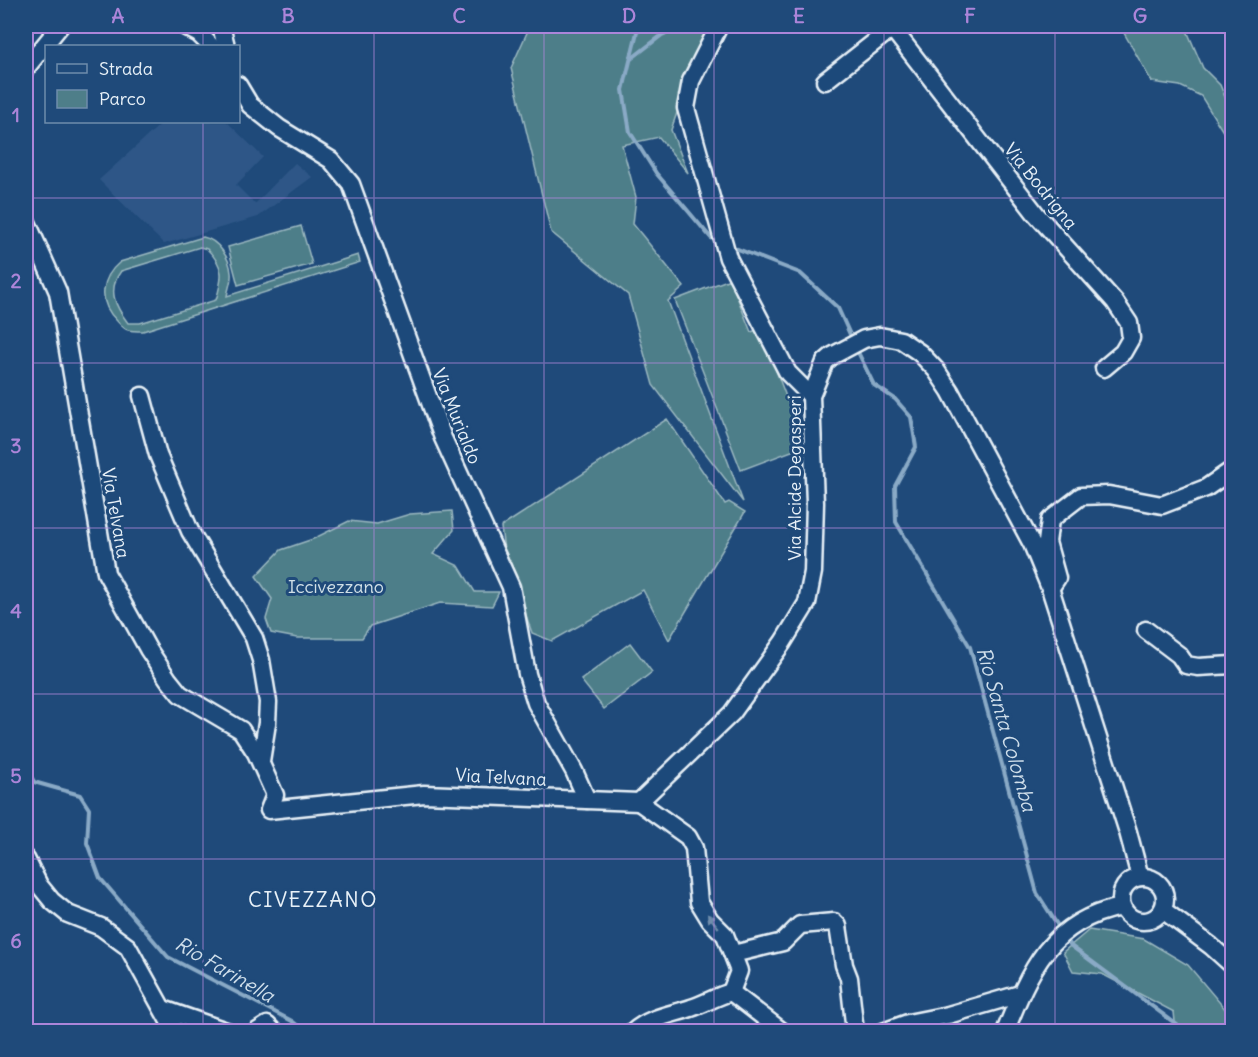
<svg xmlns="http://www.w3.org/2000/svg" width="1258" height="1057" viewBox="0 0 1258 1057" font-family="Delius,sans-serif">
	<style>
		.built { fill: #2f5787 }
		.green { fill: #4e7e89; stroke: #9bb8c0; stroke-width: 1.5; fill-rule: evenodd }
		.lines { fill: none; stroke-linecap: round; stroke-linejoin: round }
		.stream { stroke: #8aaac6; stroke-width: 4 }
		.minor-casing { stroke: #e8f1f8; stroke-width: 21 }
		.minor { stroke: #1f4a7a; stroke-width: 16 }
		.oneway { fill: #6f8dac }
		.grid { fill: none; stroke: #ac85d9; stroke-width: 1.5; stroke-opacity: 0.55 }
		.labels { text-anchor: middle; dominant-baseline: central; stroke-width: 6; stroke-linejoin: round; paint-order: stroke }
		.street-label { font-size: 18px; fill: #e8f1f8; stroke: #1f4a7a }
		.park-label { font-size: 18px; fill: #d1e0e7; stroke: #1f4a7a }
		.water-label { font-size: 20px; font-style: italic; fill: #d0dfeb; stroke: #1f4a7a }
		.quarter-label { font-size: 21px; letter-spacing: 1.5px; fill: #e8f1f8; stroke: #1f4a7a }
		.neatline { fill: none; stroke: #ac85d9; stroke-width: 2 }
		.grid-label { font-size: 20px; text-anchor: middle; font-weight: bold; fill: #ac85d9 }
	</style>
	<rect width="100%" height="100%" fill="#1f4a7a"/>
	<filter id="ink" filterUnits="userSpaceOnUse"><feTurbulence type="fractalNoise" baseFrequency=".0167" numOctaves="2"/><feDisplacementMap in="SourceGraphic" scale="12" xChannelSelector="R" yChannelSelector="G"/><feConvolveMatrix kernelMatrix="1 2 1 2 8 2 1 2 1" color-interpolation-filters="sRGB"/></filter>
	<g filter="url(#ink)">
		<polygon class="built" points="163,122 227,122 263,157 236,185 255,204 295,163 312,177 258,217 164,244 99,180"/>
		<g class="green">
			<polygon points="530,26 707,26 671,130 688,173 659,137 622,145 636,197 633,224 684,287 668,301 743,502 653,385 628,295 551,232 511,68"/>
			<polygon points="1120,26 1185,26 1203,68 1220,85 1232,114 1232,146 1201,96 1180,86 1152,82"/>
			<polygon points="301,226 312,264 238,285 228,247"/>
			<path d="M203,237C218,240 230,258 231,273C232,280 228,289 227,296L358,255L360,262L143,331C138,331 132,331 128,330C124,329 120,324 117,321C97,302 101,278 120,262ZM200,247L207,249C225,267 223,277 216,300L140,323H128C115,306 107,290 121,271Z"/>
			<polygon points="730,279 751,332 760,329 805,446 741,470 675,300"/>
			<polygon points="667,419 725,504 729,502 745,512 669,640 643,590 552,641 532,633 504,550 501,527"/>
			<polygon points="452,511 454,530 433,554 459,566 475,592 499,592 492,606 440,603 370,626 362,638 297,638 271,633 266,619 272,599 256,576 281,550 313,539 349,521 377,524 410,514"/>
			<polygon points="630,643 652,672 604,709 581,680"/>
			<polygon points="1089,930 1144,939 1188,965 1226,1010 1232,1031 1176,1031 1174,1012 1102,974 1073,971 1063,952"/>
		</g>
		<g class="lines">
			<g class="stream">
				<polyline points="646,26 637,32 623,90 630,132 656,173 711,238 718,241"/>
				<polyline points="631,59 662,35 682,26"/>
				<polyline points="730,246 800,273 838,308 852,339"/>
				<polyline points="856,348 874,385 895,399 911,417 916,447 895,486 896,522 970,647 1037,893 1060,929"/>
				<polyline points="26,766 34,782 80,795 89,809 87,843 100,878 168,957 292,1021 302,1029"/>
				<polyline points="1066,938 1071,946 1180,1027 1182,1032"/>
			</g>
			<g class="minor-casing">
				<g id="minor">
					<polyline points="184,26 199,34 211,46"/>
					<polyline points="221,26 226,46"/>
					<polyline points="719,26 691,81 686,108 728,258 788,373 811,396"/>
					<polyline points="892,28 1036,214 1115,302 1129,323 1131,338 1123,352 1104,368"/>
					<polyline points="26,68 60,26"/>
					<polyline points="825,81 895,26"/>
					<polyline points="238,85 250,105 279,128 331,160 351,184 443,438 511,587 527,674 536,703 574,771 587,800"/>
					<polyline points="26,220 58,292 106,573 148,649 168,679 180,694 241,730 256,753 275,795 269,810 424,794 639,802"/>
					<polyline points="142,396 158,455 190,531 254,638 261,660 268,702 267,723 261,761"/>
					<polyline points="1051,587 1057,578 1047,542 1050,520 1081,496 1109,495 1162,505 1206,488 1232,470"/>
					<polyline points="1146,630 1179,655 1186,665 1198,667 1232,665"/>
					<polyline points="639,802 732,713 783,642 807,603 813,572 815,503 811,396 825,362 832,356 864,339 880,336 901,340 920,353 936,370 950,391 1032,544 1050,588 1128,832 1140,877"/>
					<polyline points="639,802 688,837 694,848 699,902 710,920 725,935 739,971 731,992"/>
					<polyline points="26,859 39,885 52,901 68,914 101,927 128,947 175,1032"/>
					<circle cx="1143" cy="899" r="22"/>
					<polyline points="1163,910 1211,946 1232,965"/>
					<polyline points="733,954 783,942 800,925 834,922 838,926 844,965 849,978 855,1032"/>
					<polyline points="731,992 783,1032"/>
					<polyline points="163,1009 229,1032"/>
					<polyline points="256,1032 267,1025 274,1032"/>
					<path d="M633,1032C650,1017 670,1015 691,1008C704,1004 717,996 731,992"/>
					<polyline points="883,1032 908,1023 948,1015 1020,994"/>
					<path d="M1005,1032C1030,970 1050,921 1121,907"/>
				</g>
			</g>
			<use href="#minor" class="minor"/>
		</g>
		<defs><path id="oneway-solid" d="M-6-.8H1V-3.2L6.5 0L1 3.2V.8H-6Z" transform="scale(1.5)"/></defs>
		<use class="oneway" href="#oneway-solid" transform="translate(713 921) rotate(-129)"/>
	</g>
	<path class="grid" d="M203,26V46M374,26V1032M544,26V1032M714,26V1032M884,26V1032M1055,26V1032M203,122V1032M26,198H1232M26,363H1232M26,528H1232M26,694H1232M26,859H1232"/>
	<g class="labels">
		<g class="street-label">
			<text transform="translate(1041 186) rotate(51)">Via Bodrigna</text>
			<text transform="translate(457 416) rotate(68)">Via Murialdo</text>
			<text transform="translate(794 478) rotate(-90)">Via Alcide Degasperi</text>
			<text transform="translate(116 513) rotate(80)">Via Telvana</text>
			<text transform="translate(501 777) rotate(3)">Via Telvana</text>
		</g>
		<g class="park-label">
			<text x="336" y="586">Iccivezzano</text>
		</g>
		<g class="water-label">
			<text transform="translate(1007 729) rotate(74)">Rio Santa Colomba</text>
			<text transform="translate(225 969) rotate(30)">Rio Farinella</text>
		</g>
		<g class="quarter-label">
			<text x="313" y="899">CIVEZZANO</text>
		</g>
	</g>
	<rect width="1258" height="1057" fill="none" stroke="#1f4a7a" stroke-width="66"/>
	<rect x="45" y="45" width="195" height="78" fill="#1f4a7a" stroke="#6f8dac" stroke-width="1.5"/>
	<rect x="57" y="64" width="30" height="9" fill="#1f4a7a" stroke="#6f8dac" stroke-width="1.5"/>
	<text x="99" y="75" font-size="18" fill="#e8f1f8">Strada</text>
	<rect x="57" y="90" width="30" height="18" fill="#4e7e89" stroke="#6f8dac" stroke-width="1.5"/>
	<text x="99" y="105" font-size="18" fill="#e8f1f8">Parco</text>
	<rect x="33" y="33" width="1192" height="991" class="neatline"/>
	<g class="grid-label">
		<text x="118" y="23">A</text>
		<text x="288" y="23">B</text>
		<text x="459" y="23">C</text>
		<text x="629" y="23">D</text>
		<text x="799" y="23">E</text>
		<text x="970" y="23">F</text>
		<text x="1140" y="23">G</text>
		<text x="16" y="122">1</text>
		<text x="16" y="288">2</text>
		<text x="16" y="453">3</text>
		<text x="16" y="618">4</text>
		<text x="16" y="783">5</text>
		<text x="16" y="948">6</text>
	</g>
</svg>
